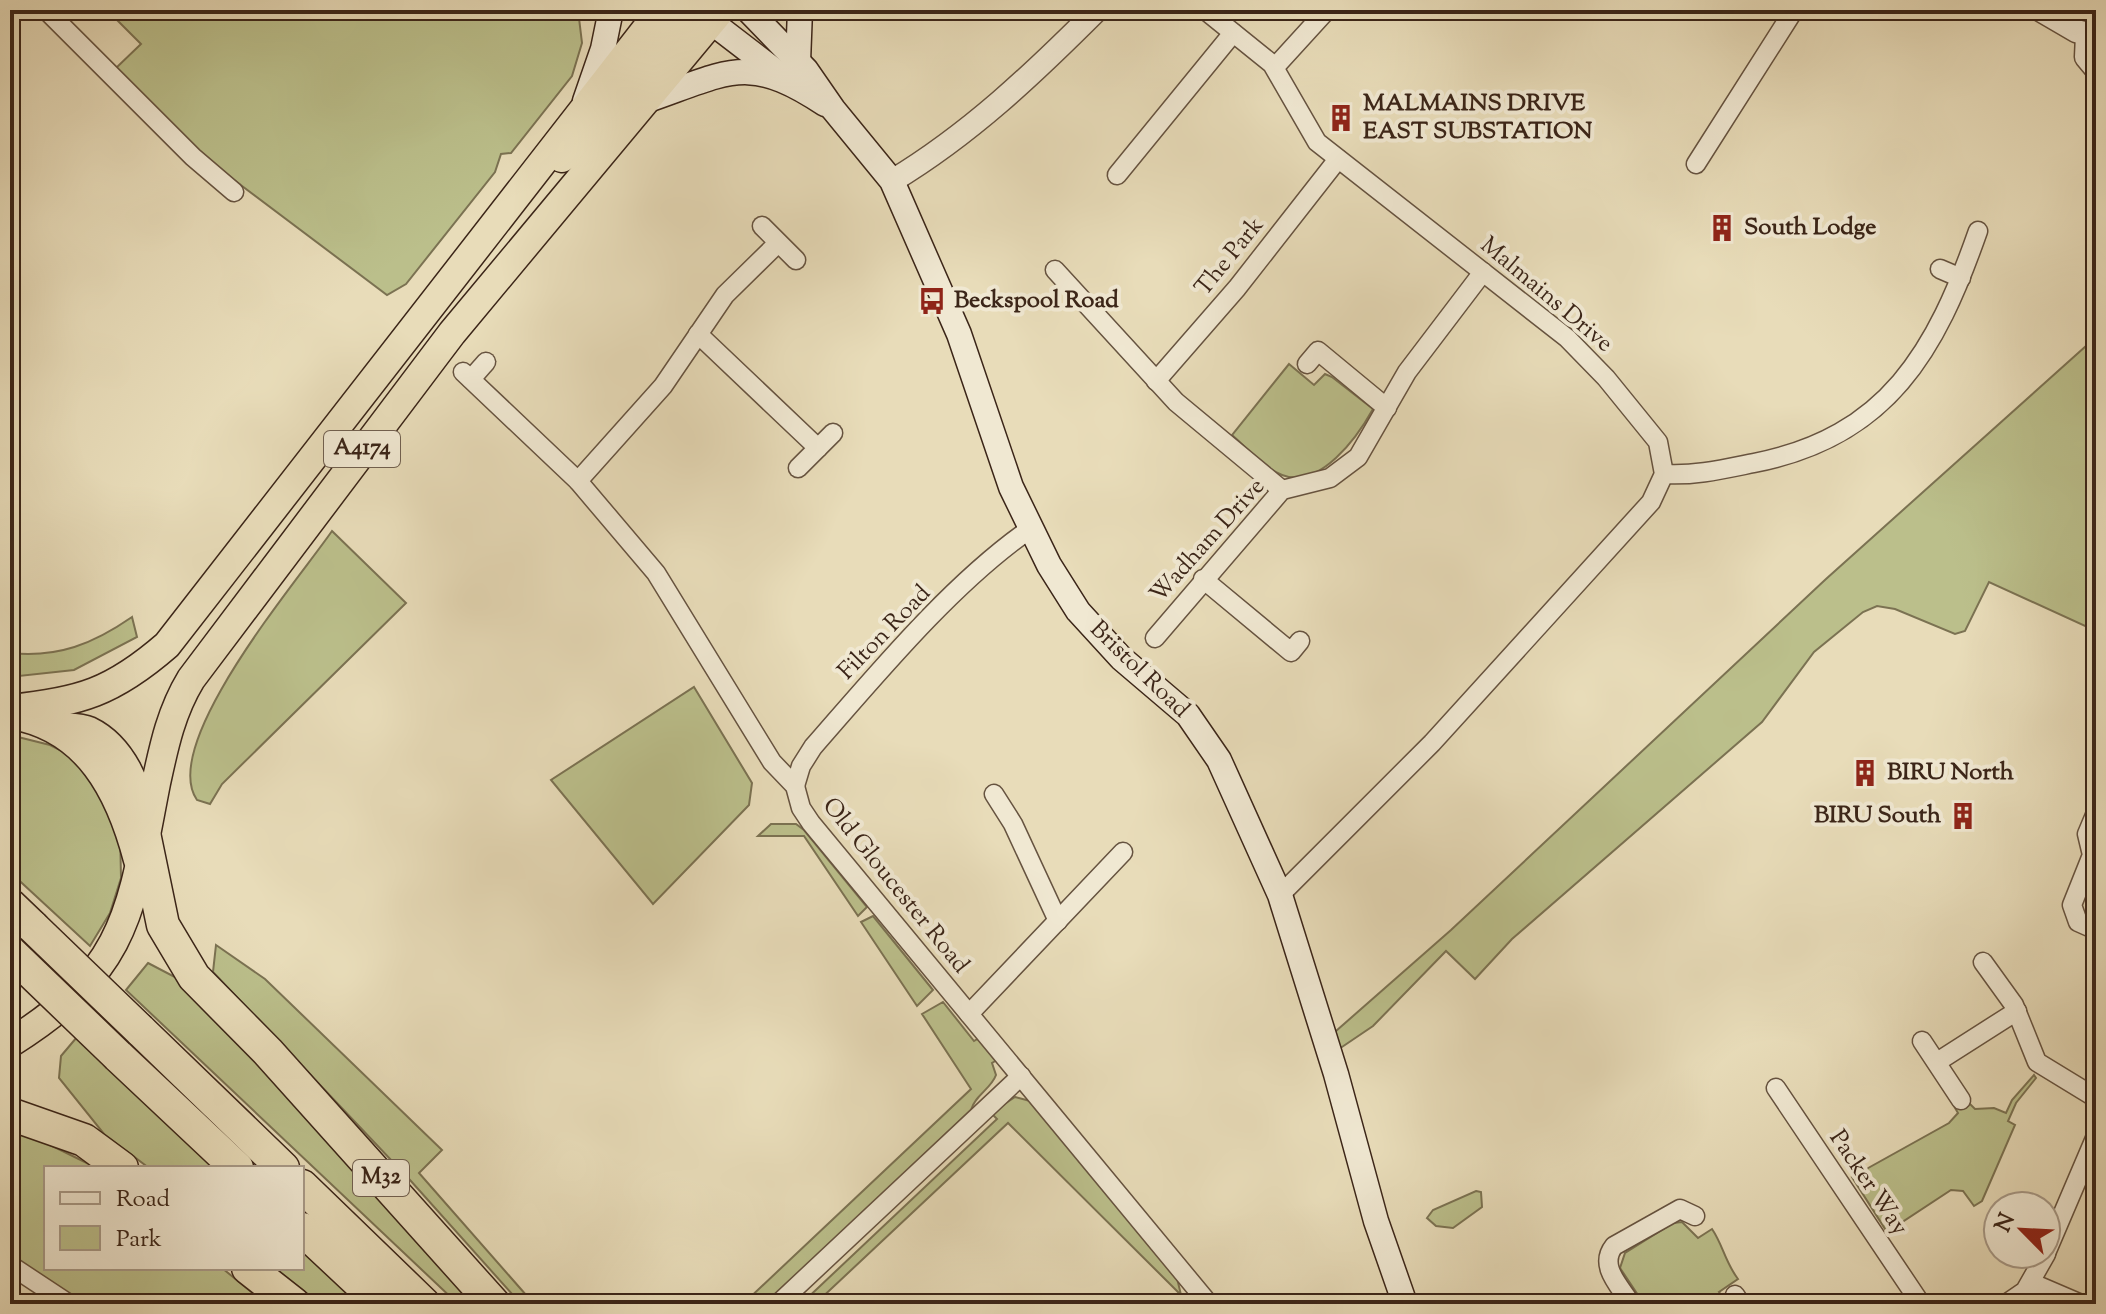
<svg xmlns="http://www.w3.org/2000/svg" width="2106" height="1314" viewBox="0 0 2106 1314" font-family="'Sorts Mill Goudy',serif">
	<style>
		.green { fill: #bbbf8b; stroke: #7b7252; stroke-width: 2 }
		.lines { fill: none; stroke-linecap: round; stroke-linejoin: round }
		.minor-casing { stroke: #665340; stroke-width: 21 }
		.tertiary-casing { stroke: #665340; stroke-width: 25 }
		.secondary-casing { stroke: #3b2518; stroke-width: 27 }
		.trunk-casing { stroke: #3b2518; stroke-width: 31 }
		.motorway-casing { stroke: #3b2518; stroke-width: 35 }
		.minor { stroke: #f0e8d2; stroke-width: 18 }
		.tertiary { stroke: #f0e8d2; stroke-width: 22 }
		.secondary { stroke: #f0e8d2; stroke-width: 24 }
		.trunk { stroke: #e8dcb9; stroke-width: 28 }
		.motorway { stroke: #e8dcb9; stroke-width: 32 }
		.motorway-bridge-casing { stroke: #3b2518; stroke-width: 35; stroke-linecap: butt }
		.motorway-bridge { stroke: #e8dcb9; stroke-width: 32 }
		.labels { text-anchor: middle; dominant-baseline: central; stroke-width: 8; stroke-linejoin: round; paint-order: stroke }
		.shield { fill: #f0e8d2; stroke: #716050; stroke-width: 2 }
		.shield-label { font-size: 22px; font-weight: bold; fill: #3b2518 }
		.poi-label { font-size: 24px; font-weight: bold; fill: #3b2518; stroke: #f0e8d2; text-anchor: start }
		.street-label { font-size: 24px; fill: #3b2518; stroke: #f0e8d2 }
	</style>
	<rect width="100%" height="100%" fill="#e8dcb9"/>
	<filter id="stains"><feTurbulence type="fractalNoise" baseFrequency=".0025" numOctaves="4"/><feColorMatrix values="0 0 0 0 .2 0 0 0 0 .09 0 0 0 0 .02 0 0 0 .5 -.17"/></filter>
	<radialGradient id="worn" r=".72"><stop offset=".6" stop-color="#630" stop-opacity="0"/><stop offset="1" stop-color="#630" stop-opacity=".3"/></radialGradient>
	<g class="green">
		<polygon points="107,10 578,10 582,43 572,76 511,153 501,154 495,172 406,284 387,295 202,156 116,68 141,44"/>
		<polygon points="2096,337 2096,631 1989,582 1965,631 1955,634 1895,609 1877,606 1863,612 1814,652 1762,722 1512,939 1475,979 1446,951 1373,1026 1339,1049 1335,1044 1336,1031 1451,930 1826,579"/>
		<path d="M1289,364L1314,385L1325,374L1332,377L1373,409C1358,436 1320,490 1282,475C1264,468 1246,447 1232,435Z"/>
		<path d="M332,531L406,603L222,784L210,804L197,800C158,744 299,579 332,531Z"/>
		<path d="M132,617L137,637L74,670L10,677V653C58,658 93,644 132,617Z"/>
		<polygon points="694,687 752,783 749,805 653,904 551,780"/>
		<polygon points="10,735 50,745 80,760 120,829 121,878 110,913 90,946 10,872"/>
		<polygon points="771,824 796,824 804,830 867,907 858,916 804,836 758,836"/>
		<polygon points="873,916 933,990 917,1006 861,922"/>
		<polygon points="216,945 265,979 442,1150 419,1173 534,1304 521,1304 410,1180 213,972"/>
		<polygon points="148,963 196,988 483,1304 458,1304 126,990"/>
		<path d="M943,1002L974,1041L979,1038L997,1060L992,1063L996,1075C991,1089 975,1095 971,1110L767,1304H743L971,1089L922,1014Z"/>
		<polygon points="77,1037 221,1168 149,1168 104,1134 59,1078 61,1056"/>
		<polygon points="2034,1075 2036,1078 2016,1103 2008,1121 2015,1125 1982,1201 1974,1206 1963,1191 1951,1190 1887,1232 1852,1177 1949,1123 1958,1113 1954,1106 1965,1099 1975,1109 1994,1108 2006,1113 2012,1100"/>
		<polygon points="1015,1097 1030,1101 1177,1278 1181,1295 1008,1123 815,1304 801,1304 997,1119 991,1113"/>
		<polygon points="10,1130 32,1136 97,1168 46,1168 46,1268 222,1268 266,1304 79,1304 10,1258"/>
		<polygon points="1476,1191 1481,1192 1482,1207 1453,1228 1436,1226 1427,1218 1433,1210"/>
		<path d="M1682,1222L1698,1238L1712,1229C1723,1245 1725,1262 1738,1279L1719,1292L1728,1304H1644L1620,1268L1625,1253L1673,1223Z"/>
		<polygon points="302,1245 364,1304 320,1304 275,1268 302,1268"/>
	</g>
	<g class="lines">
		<g class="minor-casing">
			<g id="minor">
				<polyline points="46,10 193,157 234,192"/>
				<polyline points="1205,10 1272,64 1317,142 1567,338 1606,378 1658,442 1664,474 1651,502 1432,743 1280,895"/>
				<polyline points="1275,67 1327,10"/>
				<polyline points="1696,164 1794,10"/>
				<polyline points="1117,175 1233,33"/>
				<polyline points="762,226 796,260"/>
				<polyline points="1940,269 1961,278"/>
				<polyline points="1055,270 1176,402 1282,490"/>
				<polyline points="698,334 818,448"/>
				<polyline points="1307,364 1318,351 1387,408"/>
				<polyline points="463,372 578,481 656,573 772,762 795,786 801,808 811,823 1209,1304"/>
				<polyline points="471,379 486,362"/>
				<polyline points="1156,381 1237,288 1338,159"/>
				<polyline points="798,468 833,433"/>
				<path d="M1664,474C1695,476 1724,469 1754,463C1888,437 1936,351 1978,231"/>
				<polyline points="578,481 663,386 725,295 778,243"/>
				<polyline points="1203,579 1291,652 1300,641"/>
				<polyline points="1155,638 1282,490 1330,478 1358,457 1407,372 1483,272"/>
				<path d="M795,786L801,766L813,747C876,675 952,583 1030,529"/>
				<polyline points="994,794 1013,824 1058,921"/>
				<polyline points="2095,815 2087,834 2092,855 2072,905 2078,922 2096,930"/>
				<polyline points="1983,962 2014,1005 2037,1062 2096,1098"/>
				<polyline points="969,1014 1123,852"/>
				<polyline points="1922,1041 1961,1100"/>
				<polyline points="1937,1062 2017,1011"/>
				<polyline points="1776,1088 1921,1304"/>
				<polyline points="2046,1253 2096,1136"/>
				<polyline points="10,1265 69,1304"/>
				<polyline points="2032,1283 2081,1304"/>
				<polyline points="1735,1295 1741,1304"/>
				<polyline points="778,1304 1021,1076"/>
				<path d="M1631,1304C1620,1286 1598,1266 1614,1246L1680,1209L1695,1216"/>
				<polyline points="2006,1304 2025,1291 2046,1254"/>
			</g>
		</g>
		<g class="tertiary-casing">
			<g id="tertiary">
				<polyline points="2040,10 2076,31 2096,36"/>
				<polyline points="2087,35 2086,57 2096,69"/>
				<path d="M892,181C970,134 1033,74 1097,10"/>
			</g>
		</g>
		<g class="secondary-casing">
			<g id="secondary">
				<polyline points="748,10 806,70 833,109 892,181 959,334 1011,487 1049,565 1078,611 1121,658 1188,715 1219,760 1280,895 1336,1074 1376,1221 1405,1304"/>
				<polyline points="697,11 779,74"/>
				<polyline points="798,62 800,10"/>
				<path d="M648,100C729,72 748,53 825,104"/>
				<polyline points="585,101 603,49 611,10"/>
			</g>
		</g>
		<g class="trunk-casing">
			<g id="trunk">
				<polyline points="562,158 598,127 692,10"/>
				<path d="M10,709C80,702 113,692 167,645L661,10"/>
				<path d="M12,715C88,728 120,791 138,860"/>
				<path d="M57,727C66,728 80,727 89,731C122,747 139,788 144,822"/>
				<path d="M10,1043C129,969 131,910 156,783C164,746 171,712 191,679L452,333L721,10"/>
			</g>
		</g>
		<g class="motorway-casing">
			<g id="motorway">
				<polyline points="145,838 163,925 194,977 268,1052 494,1304"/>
				<polyline points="10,905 33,927"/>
				<polyline points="140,1030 283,1168"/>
				<polyline points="118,1056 237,1168"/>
				<polyline points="10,1114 84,1140 122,1168"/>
				<polyline points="302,1186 424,1304"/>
				<polyline points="302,1229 382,1304"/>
				<polyline points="248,1268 294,1304"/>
			</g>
		</g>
		<use href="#minor" class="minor"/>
		<use href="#tertiary" class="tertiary"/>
		<use href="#secondary" class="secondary"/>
		<use href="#trunk" class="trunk"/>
		<use href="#motorway" class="motorway"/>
		<g class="motorway-bridge-casing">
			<g id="motorway-bridge">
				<polyline points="33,927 140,1030"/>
				<polyline points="10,952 118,1056"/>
			</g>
		</g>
		<use href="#motorway-bridge" class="motorway-bridge"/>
	</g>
	<defs>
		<g id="building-bare" transform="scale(2.16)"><path d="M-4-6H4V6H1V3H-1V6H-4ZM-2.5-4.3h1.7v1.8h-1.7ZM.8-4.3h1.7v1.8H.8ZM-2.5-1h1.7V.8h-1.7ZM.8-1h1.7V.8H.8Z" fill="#8f2418" stroke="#f0e8d2" stroke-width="2.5" paint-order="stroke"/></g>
		<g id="bus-bare" transform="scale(2.16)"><path d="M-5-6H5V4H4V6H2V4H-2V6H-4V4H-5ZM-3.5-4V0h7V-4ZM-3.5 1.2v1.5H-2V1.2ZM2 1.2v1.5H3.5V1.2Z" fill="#8f2418" stroke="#f0e8d2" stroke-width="2.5" paint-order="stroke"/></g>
	</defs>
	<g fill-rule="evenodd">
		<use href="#building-bare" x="1341" y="118"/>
		<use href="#building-bare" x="1722" y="228"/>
		<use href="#bus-bare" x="932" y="301"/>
		<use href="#building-bare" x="1865" y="773"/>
		<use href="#building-bare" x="1963" y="816"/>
	</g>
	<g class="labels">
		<g class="shield">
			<rect x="324" y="431" width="76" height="36" rx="6"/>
			<rect x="353" y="1160" width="56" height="36" rx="6"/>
		</g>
		<g class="shield-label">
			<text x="362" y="449">A4174</text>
			<text x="381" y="1178">M32</text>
		</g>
		<g class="poi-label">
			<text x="1363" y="104">MALMAINS DRIVE<tspan x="1363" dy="28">EAST SUBSTATION</tspan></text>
			<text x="1744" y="228">South Lodge</text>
			<text x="954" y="301">Beckspool Road</text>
			<text x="1887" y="773">BIRU North</text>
			<text x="1941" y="816" text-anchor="end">BIRU South</text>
		</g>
		<g class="street-label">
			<text transform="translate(1230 257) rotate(-51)">The Park</text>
			<text transform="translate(1546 295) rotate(40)">Malmains Drive</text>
			<text transform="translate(1208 541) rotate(-48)">Wadham Drive</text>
			<text transform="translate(885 633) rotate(-46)">Filton Road</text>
			<text transform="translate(1139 670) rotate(44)">Bristol Road</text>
			<text transform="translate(895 886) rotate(51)">Old Gloucester Road</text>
			<text transform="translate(1868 1183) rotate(56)">Packer Way</text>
		</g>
	</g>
	<rect width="2106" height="1314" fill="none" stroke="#e8dcb9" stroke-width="40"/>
	<rect x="12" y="12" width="2082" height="1290" fill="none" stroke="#3b2518" stroke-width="4"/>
	<rect x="20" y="20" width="2066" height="1274" fill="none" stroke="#3b2518" stroke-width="2"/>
	<rect x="44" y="1166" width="260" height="104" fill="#f0e8d2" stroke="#a89a88" stroke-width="2"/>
	<rect x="60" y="1192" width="40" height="12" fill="#f0e8d2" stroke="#a89a88" stroke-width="2"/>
	<text x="116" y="1206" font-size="24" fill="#3b2518">Road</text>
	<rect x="60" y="1226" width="40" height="24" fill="#bbbf8b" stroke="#a89a88" stroke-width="2"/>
	<text x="116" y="1246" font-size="24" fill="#3b2518">Park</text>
	<g transform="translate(2022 1230) rotate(294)"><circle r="38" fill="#f0e8d2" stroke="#a89a88" stroke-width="2"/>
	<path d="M0-6L14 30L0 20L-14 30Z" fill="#8f2418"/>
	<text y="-12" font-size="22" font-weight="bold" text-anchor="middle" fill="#3b2518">N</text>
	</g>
	<rect width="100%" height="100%" filter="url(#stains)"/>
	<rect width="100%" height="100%" fill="url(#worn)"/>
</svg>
